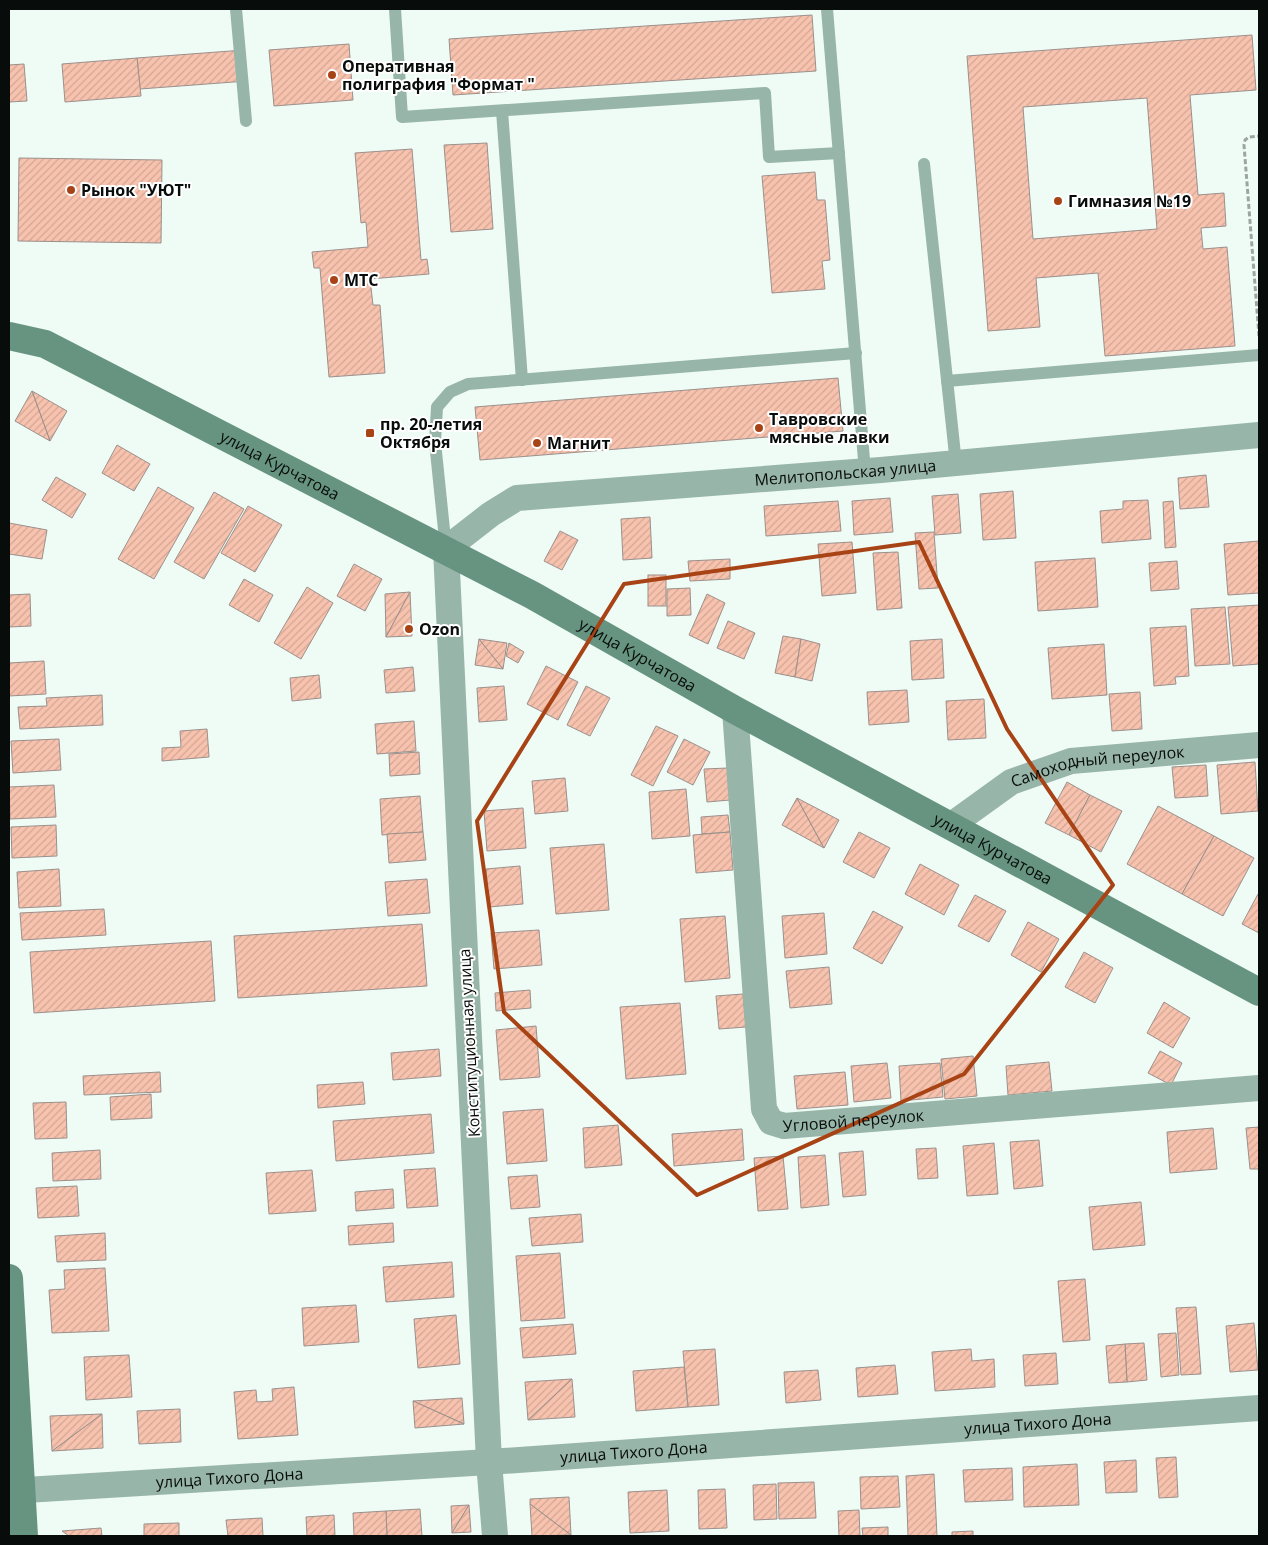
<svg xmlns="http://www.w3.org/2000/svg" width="1268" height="1545" viewBox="0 0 1268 1545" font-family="'Open Sans',sans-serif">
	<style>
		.building { fill: url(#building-hatch); stroke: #9b908c; fill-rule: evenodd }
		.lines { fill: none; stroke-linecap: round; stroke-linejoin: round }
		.path { stroke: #9ca5a0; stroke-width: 3; stroke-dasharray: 5 2.5; stroke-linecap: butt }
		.lane { stroke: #97b5a8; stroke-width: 12 }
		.street { stroke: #97b5a8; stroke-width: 26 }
		.secondary { stroke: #679481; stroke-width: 28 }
		.marked { fill: none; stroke: #a84315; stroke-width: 4; stroke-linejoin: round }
		.poi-dot { fill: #a84315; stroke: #fff; stroke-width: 2 }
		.labels { text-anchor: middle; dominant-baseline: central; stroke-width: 4; stroke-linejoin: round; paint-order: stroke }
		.poi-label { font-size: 16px; font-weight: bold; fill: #080c0a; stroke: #fff; text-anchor: start }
		.street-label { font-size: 16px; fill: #080c0a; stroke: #fff }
	</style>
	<defs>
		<pattern id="building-hatch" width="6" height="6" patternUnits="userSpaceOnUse" patternTransform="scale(1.25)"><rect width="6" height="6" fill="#f8c3ae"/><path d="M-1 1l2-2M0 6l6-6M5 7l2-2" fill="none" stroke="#d3a694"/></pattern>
	</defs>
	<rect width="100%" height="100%" fill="#effbf5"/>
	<g class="building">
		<polygon points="812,15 816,71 453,95 449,39"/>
		<path d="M1252,35L1256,90L1190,95L1198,195L1224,193L1226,226L1201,228L1203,249L1227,247L1235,346L1105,356L1098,273L1036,278L1040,327L988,331L967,56ZM1147,98L1157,229L1033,239L1023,107Z"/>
		<polygon points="349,44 353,100 274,106 269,50"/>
		<polygon points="244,50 247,81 140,89 137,58"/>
		<polygon points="137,58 141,96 65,102 62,64"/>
		<polygon points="24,64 27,101 9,102 9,65"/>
		<polygon points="487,143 493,229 451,232 444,145"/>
		<polygon points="412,149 421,260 427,259 429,274 370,279 373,305 380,305 385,373 329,377 320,268 314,268 312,252 368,247 366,222 361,223 355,153"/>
		<polygon points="19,158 162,160 161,243 18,241"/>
		<polygon points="815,172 817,200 825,200 830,260 822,261 825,289 772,293 762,176"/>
		<polygon points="838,378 843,431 480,460 475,407"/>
		<polygon points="32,391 67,411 50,441"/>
		<polygon points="32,391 50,441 15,421"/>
		<polygon points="117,445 150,464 134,491 102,473"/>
		<polygon points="1206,475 1209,507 1180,509 1178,478"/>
		<polygon points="56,477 86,494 72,518 42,500"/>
		<polygon points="158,487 194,508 154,579 118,559"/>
		<polygon points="1013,491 1016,538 983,540 980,494"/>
		<polygon points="214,492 244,509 204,579 174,562"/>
		<polygon points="958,494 961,533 935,535 932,496"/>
		<polygon points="890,498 893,532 854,535 852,501"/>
		<polygon points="1148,500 1151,539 1102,543 1100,511 1123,509 1123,501"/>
		<polygon points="838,501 841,531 766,536 764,506"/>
		<polygon points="1173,501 1176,547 1165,548 1163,502"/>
		<polygon points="248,506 282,525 255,572 221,553"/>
		<polygon points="650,517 652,558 623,560 621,519"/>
		<polygon points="9,523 47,530 42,559 9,554"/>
		<polygon points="560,531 578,540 562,570 544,561"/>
		<polygon points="934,532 938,588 919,589 915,533"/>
		<polygon points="1259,541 1259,593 1228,595 1224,544"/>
		<polygon points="852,542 856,593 822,596 818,544"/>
		<polygon points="898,552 902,608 877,610 873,553"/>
		<polygon points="1095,558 1098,607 1038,611 1035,562"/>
		<polygon points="730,559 730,579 690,581 688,561"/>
		<polygon points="1177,561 1179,589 1151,591 1149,563"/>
		<polygon points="354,564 382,579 365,611 337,596"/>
		<rect x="648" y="575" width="18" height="31"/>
		<polygon points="244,579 273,595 259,622 229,605"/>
		<polygon points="307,587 333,603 301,659 274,643"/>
		<polygon points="690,588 691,615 667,616 667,589"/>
		<polygon points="410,592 386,637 385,594"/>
		<polygon points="410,592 412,636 386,637"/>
		<polygon points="30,594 31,626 9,627 9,595"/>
		<polygon points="707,594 725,603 708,644 689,635"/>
		<polygon points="1259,605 1259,664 1233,666 1228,607"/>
		<polygon points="1225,607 1230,664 1195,666 1191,609"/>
		<polygon points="728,621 755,633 744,659 717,648"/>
		<polygon points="1186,626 1189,676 1175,677 1176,684 1154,686 1150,628"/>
		<polygon points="783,636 801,639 795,677 775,673"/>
		<polygon points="479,639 503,669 475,665"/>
		<polygon points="479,639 507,643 503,669"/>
		<polygon points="801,639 820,644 812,681 795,677"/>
		<polygon points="942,639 944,678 912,680 910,641"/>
		<polygon points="509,643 524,652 518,663 506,656"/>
		<polygon points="1104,644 1107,695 1052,699 1048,648"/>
		<polygon points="44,661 46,694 9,696 9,663"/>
		<polygon points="546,666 578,682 558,720 527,704"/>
		<polygon points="413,667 415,691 386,693 384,670"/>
		<polygon points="319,675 321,698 292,701 290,678"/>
		<polygon points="504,686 507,720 479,722 477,688"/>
		<polygon points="586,686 610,698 590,736 567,725"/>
		<polygon points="907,690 909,722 869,725 867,692"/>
		<polygon points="1140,692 1142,729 1112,731 1109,694"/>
		<polygon points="102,695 103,725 20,729 18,707 47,706 46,698"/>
		<polygon points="984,699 986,738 948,740 946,701"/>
		<polygon points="414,721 416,751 377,754 375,724"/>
		<polygon points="656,726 678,736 653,786 631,775"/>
		<polygon points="207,729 209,757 162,761 162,748 181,747 180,731"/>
		<polygon points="59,739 61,770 13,773 11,741"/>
		<polygon points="684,739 710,752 693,785 667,772"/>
		<polygon points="419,752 420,774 390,776 389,754"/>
		<polygon points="1255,762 1258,811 1221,814 1217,765"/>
		<polygon points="1206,765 1208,796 1175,798 1172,767"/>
		<polygon points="728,768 730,800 707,802 704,769"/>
		<polygon points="565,778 568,811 535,814 532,781"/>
		<polygon points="1067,782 1090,795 1069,835 1045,823"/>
		<polygon points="54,785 56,817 10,819 9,787"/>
		<polygon points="686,789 690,836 652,839 649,792"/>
		<polygon points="1090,795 1122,811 1101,852 1069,835"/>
		<polygon points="420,796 423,832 382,835 380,799"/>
		<polygon points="797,798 824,848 782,825"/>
		<polygon points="797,798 839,820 824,848"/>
		<polygon points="1158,806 1214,836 1182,894 1127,864"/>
		<polygon points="523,808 526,848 487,851 484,811"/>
		<polygon points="728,815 730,832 702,834 701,817"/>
		<polygon points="56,825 57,856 12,858 11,827"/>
		<polygon points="423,832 426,860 389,863 387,834"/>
		<polygon points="730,832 733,870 696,873 693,835"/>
		<polygon points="859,832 890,848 874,878 843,862"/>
		<polygon points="1214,836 1254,858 1223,916 1182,894"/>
		<polygon points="604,844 609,910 556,914 550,848"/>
		<polygon points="920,864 959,885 944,915 905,894"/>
		<polygon points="520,866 523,904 489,907 486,869"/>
		<polygon points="59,869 61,906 19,908 17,872"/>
		<polygon points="427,879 430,913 388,916 385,882"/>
		<polygon points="1258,894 1259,894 1259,933 1242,924"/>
		<polygon points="975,895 1006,911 989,942 958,926"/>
		<polygon points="104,909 106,935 22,940 20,913"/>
		<polygon points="873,911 903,927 882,964 853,948"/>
		<polygon points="824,913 827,954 785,958 782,916"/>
		<polygon points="725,916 730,978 685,982 680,919"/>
		<polygon points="1028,922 1059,939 1041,972 1011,955"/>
		<polygon points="422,924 427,986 238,998 234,936"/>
		<polygon points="539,930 542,965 494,969 491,933"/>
		<polygon points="211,941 215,1001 34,1013 30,952"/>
		<polygon points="1084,952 1113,968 1095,1003 1065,987"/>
		<polygon points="829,967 832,1004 790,1008 786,971"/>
		<polygon points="530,990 531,1008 496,1011 495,993"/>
		<polygon points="743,994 746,1027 719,1029 716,996"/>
		<polygon points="1164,1002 1190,1018 1173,1048 1147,1033"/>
		<polygon points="680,1003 686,1074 626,1079 620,1007"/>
		<polygon points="536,1026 540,1077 500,1080 496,1030"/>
		<polygon points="439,1049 441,1076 393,1080 391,1053"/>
		<polygon points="1160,1051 1182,1063 1171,1085 1148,1073"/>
		<polygon points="973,1056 977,1096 945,1099 941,1059"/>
		<polygon points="1049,1062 1052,1091 1008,1095 1006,1066"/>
		<polygon points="887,1063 891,1098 854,1102 851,1066"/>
		<polygon points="940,1063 943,1097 901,1101 899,1066"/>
		<polygon points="160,1072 161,1092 84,1095 83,1076"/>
		<polygon points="845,1072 848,1105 797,1109 794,1076"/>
		<polygon points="363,1082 365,1104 318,1108 317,1085"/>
		<polygon points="151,1094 152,1118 111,1120 110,1097"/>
		<polygon points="66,1102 67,1138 35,1139 33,1103"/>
		<polygon points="543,1109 547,1161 507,1164 503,1112"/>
		<polygon points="431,1114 434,1153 336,1161 333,1121"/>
		<polygon points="618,1125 622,1165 585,1168 583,1128"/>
		<polygon points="1259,1127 1259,1169 1250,1169 1246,1128"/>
		<polygon points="1213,1128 1217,1169 1170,1173 1167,1132"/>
		<polygon points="742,1129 744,1160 674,1166 672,1134"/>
		<polygon points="1039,1140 1043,1186 1014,1189 1010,1142"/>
		<polygon points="994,1143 998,1194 967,1196 963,1146"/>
		<polygon points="936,1148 938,1178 918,1179 916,1149"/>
		<polygon points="100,1150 101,1179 53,1181 52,1153"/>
		<polygon points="863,1151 866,1195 843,1197 839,1153"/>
		<polygon points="825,1155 829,1205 801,1208 798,1157"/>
		<polygon points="783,1156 788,1209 758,1211 754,1158"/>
		<polygon points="435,1168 438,1206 407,1208 404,1170"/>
		<polygon points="312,1170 316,1211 269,1214 266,1173"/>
		<polygon points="537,1175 540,1207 511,1209 508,1177"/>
		<polygon points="77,1186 79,1216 38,1218 36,1188"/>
		<polygon points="393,1189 394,1208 356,1211 355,1192"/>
		<polygon points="1141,1202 1145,1245 1093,1250 1089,1207"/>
		<polygon points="581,1214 583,1242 532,1246 529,1218"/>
		<polygon points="393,1223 394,1242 349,1245 348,1226"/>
		<polygon points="105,1233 106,1260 57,1262 55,1236"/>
		<polygon points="560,1253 565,1318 521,1321 516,1256"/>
		<polygon points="452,1262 454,1297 386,1302 383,1267"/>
		<polygon points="105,1268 109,1331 52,1333 49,1290 65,1289 64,1270"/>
		<polygon points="1085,1279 1090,1340 1063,1342 1058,1281"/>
		<polygon points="356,1305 359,1342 304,1346 302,1308"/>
		<polygon points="1196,1307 1201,1374 1181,1375 1176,1308"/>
		<polygon points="456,1315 460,1364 418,1368 414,1319"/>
		<polygon points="1254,1323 1258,1370 1230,1372 1226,1326"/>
		<polygon points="573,1324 576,1354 523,1358 520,1328"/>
		<polygon points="1176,1333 1179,1375 1161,1377 1158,1334"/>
		<polygon points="1144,1343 1147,1380 1127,1382 1125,1344"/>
		<polygon points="1125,1344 1127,1382 1109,1383 1106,1346"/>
		<polygon points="715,1349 719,1405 688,1407 683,1351"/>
		<polygon points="971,1349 972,1361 994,1359 995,1387 935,1391 932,1352"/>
		<polygon points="1056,1353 1058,1384 1025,1386 1023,1355"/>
		<polygon points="129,1355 132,1397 86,1400 84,1357"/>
		<polygon points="895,1365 898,1394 858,1397 856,1368"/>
		<polygon points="684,1367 688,1407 636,1411 633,1371"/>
		<polygon points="818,1370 821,1400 786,1403 784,1372"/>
		<polygon points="572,1379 575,1417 528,1420"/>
		<polygon points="572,1379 528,1420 525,1382"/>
		<polygon points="294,1387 298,1435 238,1439 234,1392 256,1390 257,1402 273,1401 272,1389"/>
		<polygon points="462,1398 464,1424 413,1401"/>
		<polygon points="413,1401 464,1424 415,1428"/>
		<polygon points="180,1409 181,1442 139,1444 137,1411"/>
		<polygon points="102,1414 103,1448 52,1451"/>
		<polygon points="102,1414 52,1451 50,1416"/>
		<polygon points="1176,1457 1178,1497 1159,1498 1156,1458"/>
		<polygon points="1136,1460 1137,1492 1106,1493 1104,1462"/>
		<polygon points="1077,1464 1079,1505 1024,1507 1023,1467"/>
		<polygon points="1012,1468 1013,1500 965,1502 963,1470"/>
		<polygon points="934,1474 937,1536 908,1536 906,1476"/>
		<polygon points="898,1476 900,1507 861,1509 860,1477"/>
		<polygon points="814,1482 816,1518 779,1519 778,1483"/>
		<polygon points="776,1484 777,1519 754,1520 753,1485"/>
		<polygon points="725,1489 727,1528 699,1529 698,1490"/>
		<polygon points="667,1490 669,1531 630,1533 628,1492"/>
		<polygon points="569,1497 571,1535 530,1504 530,1499"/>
		<polygon points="530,1504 571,1535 532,1536"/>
		<polygon points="469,1505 452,1533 451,1506"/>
		<polygon points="469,1505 471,1532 452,1533"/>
		<polygon points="420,1509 422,1536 387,1536 386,1511"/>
		<polygon points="859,1510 860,1536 839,1536 838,1511"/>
		<polygon points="386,1511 387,1536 354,1536 353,1513"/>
		<polygon points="334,1515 335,1536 307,1536 306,1517"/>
		<polygon points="262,1518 263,1536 228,1536 226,1520"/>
		<polygon points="179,1523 179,1536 144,1536 144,1524"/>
		<polygon points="888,1527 888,1536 863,1536 862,1528"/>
		<polygon points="101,1528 102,1536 69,1536 62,1531"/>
		<polygon points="973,1531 973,1536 952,1536 952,1532"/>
	</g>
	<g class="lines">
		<polyline class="path" points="1259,336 1244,145 1245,140 1249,137 1259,136"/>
		<g class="lane">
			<polyline points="236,9 246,121"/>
			<polyline points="395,9 402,117 765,93 769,157 839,153"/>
			<polyline points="827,9 865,472"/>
			<polyline points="502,111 522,380"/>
			<polyline points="924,164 956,464"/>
			<polyline points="947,381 1259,355"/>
			<polyline points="446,549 435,442 437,407 450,392 468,384 856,353"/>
		</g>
		<g class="street">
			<path id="s1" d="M735,710L764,1109L771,1122L784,1126L1259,1088"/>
			<path id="s2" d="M950,826L1011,782L1071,761L1259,745"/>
			<path id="s3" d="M9,1491L489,1462L1259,1408"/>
			<path id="s4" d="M495,1536L489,1462L446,549L491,514L517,498L881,470L1259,435"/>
		</g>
		<g class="secondary">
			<path id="s5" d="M9,336L45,344L532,595L735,710L1259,992"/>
			<polyline points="9,1278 24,1536"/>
		</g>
	</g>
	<path class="marked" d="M919,542L1007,729L1113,885L964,1074L697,1195L504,1012L477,821L624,584Z"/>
	<g class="poi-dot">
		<circle cx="332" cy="75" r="5"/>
		<circle cx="71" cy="190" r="5"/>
		<circle cx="1058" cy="201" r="5"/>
		<circle cx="334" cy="280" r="5"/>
		<circle cx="759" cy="428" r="5"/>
		<rect x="365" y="428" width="10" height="10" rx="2.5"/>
		<circle cx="537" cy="443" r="5"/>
		<circle cx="409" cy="629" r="5"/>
	</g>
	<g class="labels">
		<g class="poi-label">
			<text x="342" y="66">Оперативная<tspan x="342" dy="18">полиграфия "Формат "</tspan></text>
			<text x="81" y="190">Рынок "УЮТ"</text>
			<text x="1068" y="201">Гимназия №19</text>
			<text x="344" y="280">МТС</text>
			<text x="769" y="419">Тавровские<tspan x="769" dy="18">мясные лавки</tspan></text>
			<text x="380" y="424">пр. 20-летия<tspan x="380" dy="18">Октября</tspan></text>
			<text x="547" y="443">Магнит</text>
			<text x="419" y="629">Ozon</text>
		</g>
		<g class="street-label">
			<text stroke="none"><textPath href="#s5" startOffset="301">улица Курчатова</textPath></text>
			<text stroke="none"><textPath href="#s4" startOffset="1405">Мелитопольская улица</textPath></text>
			<text stroke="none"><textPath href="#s5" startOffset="706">улица Курчатова</textPath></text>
			<text stroke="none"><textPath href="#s2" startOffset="164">Самоходный переулок</textPath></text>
			<text stroke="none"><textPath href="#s5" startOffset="1111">улица Курчатова</textPath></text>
			<text transform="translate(469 1043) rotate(-93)">Конституционная улица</text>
			<text stroke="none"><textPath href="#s1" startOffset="498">Угловой переулок</textPath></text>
			<text stroke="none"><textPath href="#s3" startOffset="1031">улица Тихого Дона</textPath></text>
			<text stroke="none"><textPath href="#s3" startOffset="626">улица Тихого Дона</textPath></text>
			<text stroke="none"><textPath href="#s3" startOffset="221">улица Тихого Дона</textPath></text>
		</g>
	</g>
	<rect width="1268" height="1545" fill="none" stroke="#080c0a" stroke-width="20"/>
</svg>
